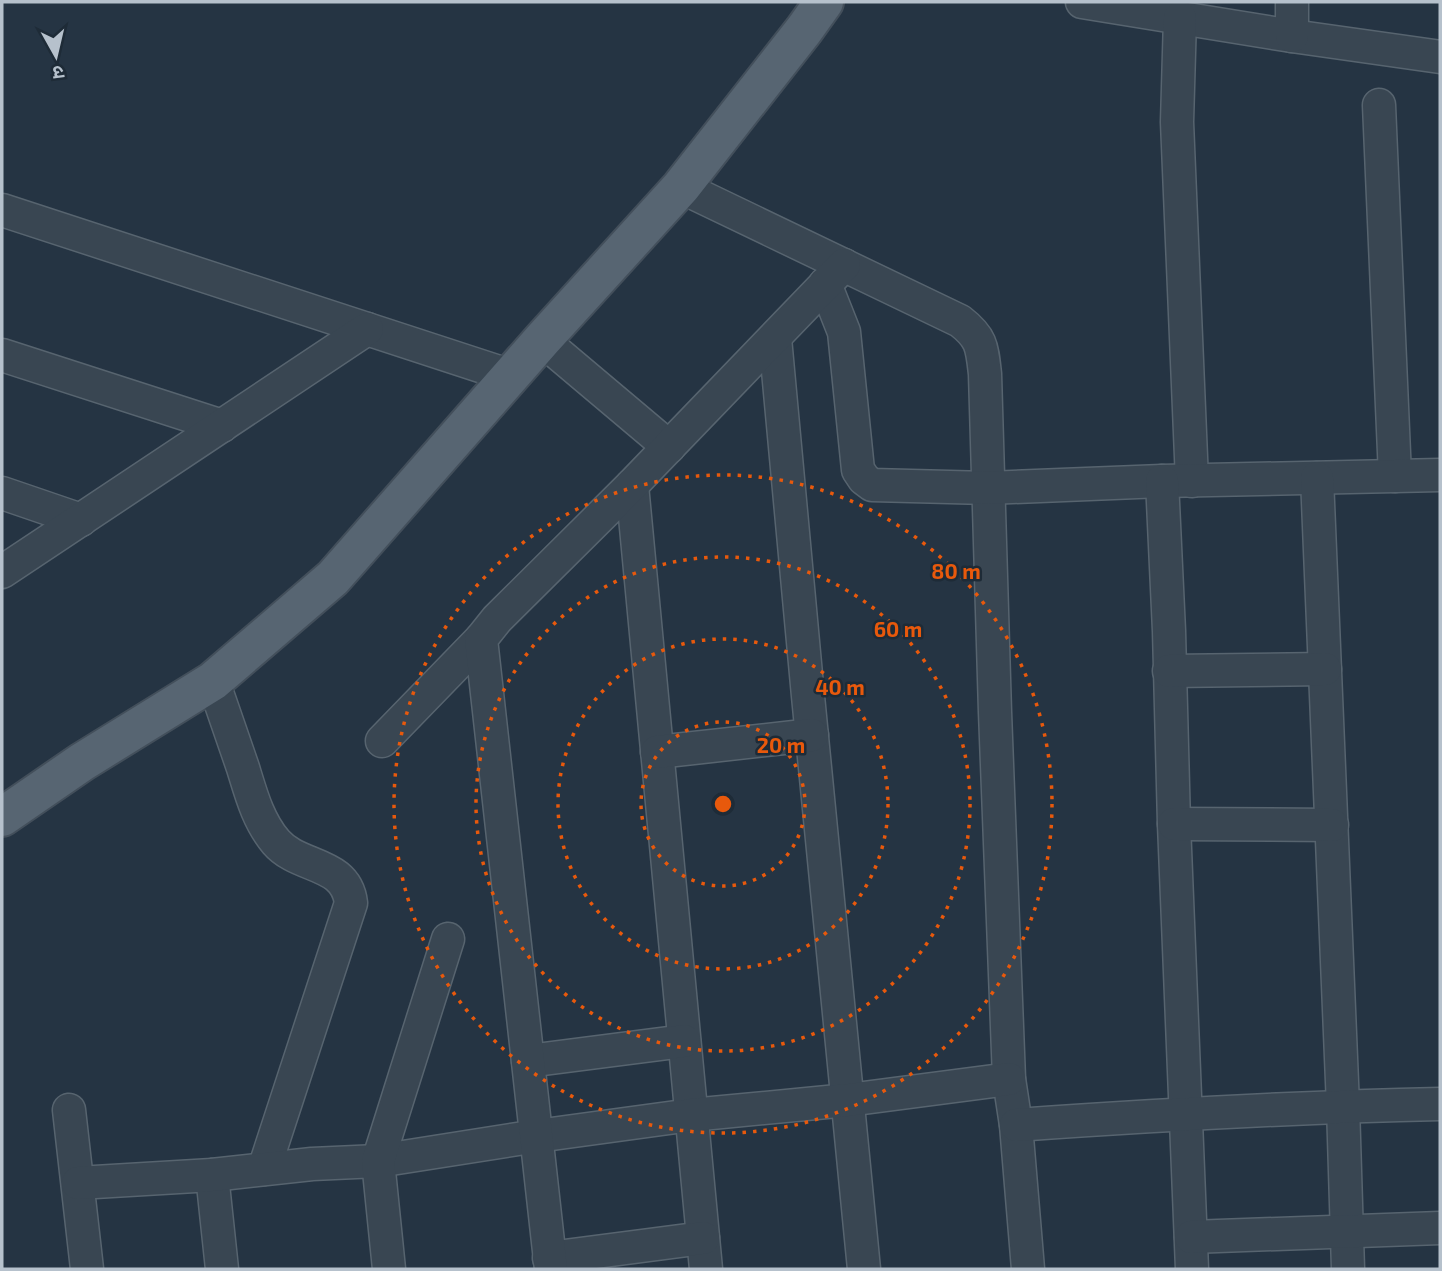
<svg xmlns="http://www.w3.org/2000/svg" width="1442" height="1271" viewBox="0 0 1442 1271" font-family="'Exo 2','Noto Sans Devanagari',sans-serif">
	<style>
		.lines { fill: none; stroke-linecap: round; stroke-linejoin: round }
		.minor-casing { stroke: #57646f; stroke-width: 35 }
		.major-casing { stroke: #434f5b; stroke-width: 42 }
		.minor { stroke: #394652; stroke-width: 32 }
		.major { stroke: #576572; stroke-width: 38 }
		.ring { fill: none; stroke: #e8590c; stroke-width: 3.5; stroke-dasharray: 3.5 7 }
		.centre { fill: #e8590c; stroke: #1e2b37; stroke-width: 3.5 }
		.ring-label { font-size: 21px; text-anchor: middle; font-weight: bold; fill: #e8590c; stroke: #1e2b37; stroke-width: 5; stroke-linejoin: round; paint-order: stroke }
	</style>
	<rect width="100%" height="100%" fill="#253443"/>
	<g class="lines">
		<g class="minor-casing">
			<g id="minor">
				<polyline points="1082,2 1292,36 1440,57"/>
				<polyline points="1292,2 1292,36"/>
				<polyline points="1180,18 1177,122 1192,481"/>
				<polyline points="1379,105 1395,476"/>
				<path d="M681,187L960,321C982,338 982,347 985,374L995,712L1009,1079L1016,1125L1028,1269"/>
				<polyline points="2,210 511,376"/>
				<polyline points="825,284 844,332 858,470 864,479 872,485 988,488 1162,481 1440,475"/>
				<polyline points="775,338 808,696 864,1269"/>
				<polyline points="542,340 669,447"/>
				<polyline points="2,355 222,426"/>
				<polyline points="1317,478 1343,1106 1348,1269"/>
				<polyline points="1162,481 1169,631 1174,824 1192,1269"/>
				<polyline points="632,485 706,1269"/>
				<polyline points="2,493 81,520"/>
				<polyline points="2,572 367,329"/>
				<polyline points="1169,671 1325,669"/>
				<path d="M213,681C223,710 233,739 243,768C251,794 258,821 276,842C299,869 346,861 351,903L264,1169"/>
				<polyline points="382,741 481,639"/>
				<polyline points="657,752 812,735"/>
				<polyline points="1174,824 1332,825"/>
				<polyline points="528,1061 684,1041"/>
				<polyline points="69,1110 87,1269"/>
				<path d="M1016,1125C1157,1115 1298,1107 1440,1104"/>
				<polyline points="212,1175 222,1269"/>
				<polyline points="78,1183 212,1175 312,1164 378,1161 537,1136 691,1115 848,1100 1009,1079"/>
				<polyline points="1191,1237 1440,1228"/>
				<polyline points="549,1258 703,1238"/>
				<polyline points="389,1269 378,1161 448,939"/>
				<polyline points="551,1269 481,639 497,619 632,485 844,265"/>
			</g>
		</g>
		<g class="major-casing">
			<polyline id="major" points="2,817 82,762 213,681 333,578 542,340 681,187 804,30 824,2"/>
		</g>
		<use href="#minor" class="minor"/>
		<use href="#major" class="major"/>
	</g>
	<g class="ring">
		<circle cx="723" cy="804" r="82"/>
		<circle cx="723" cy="804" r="165"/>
		<circle cx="723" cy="804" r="247"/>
		<circle cx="723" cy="804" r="329"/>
	</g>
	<circle cx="723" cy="804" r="10" class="centre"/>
	<g class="ring-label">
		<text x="956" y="579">80 m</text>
		<text x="898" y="637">60 m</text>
		<text x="840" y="695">40 m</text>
		<text x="781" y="753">20 m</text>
	</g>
	<rect width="1442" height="1271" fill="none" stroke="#b6c1cc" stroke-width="7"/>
	<g transform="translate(56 56) rotate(172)" stroke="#1e2b37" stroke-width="5" paint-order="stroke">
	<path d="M0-5L12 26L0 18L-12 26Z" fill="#b6c1cc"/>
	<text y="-10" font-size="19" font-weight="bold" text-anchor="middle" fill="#b6c1cc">उ</text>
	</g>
</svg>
